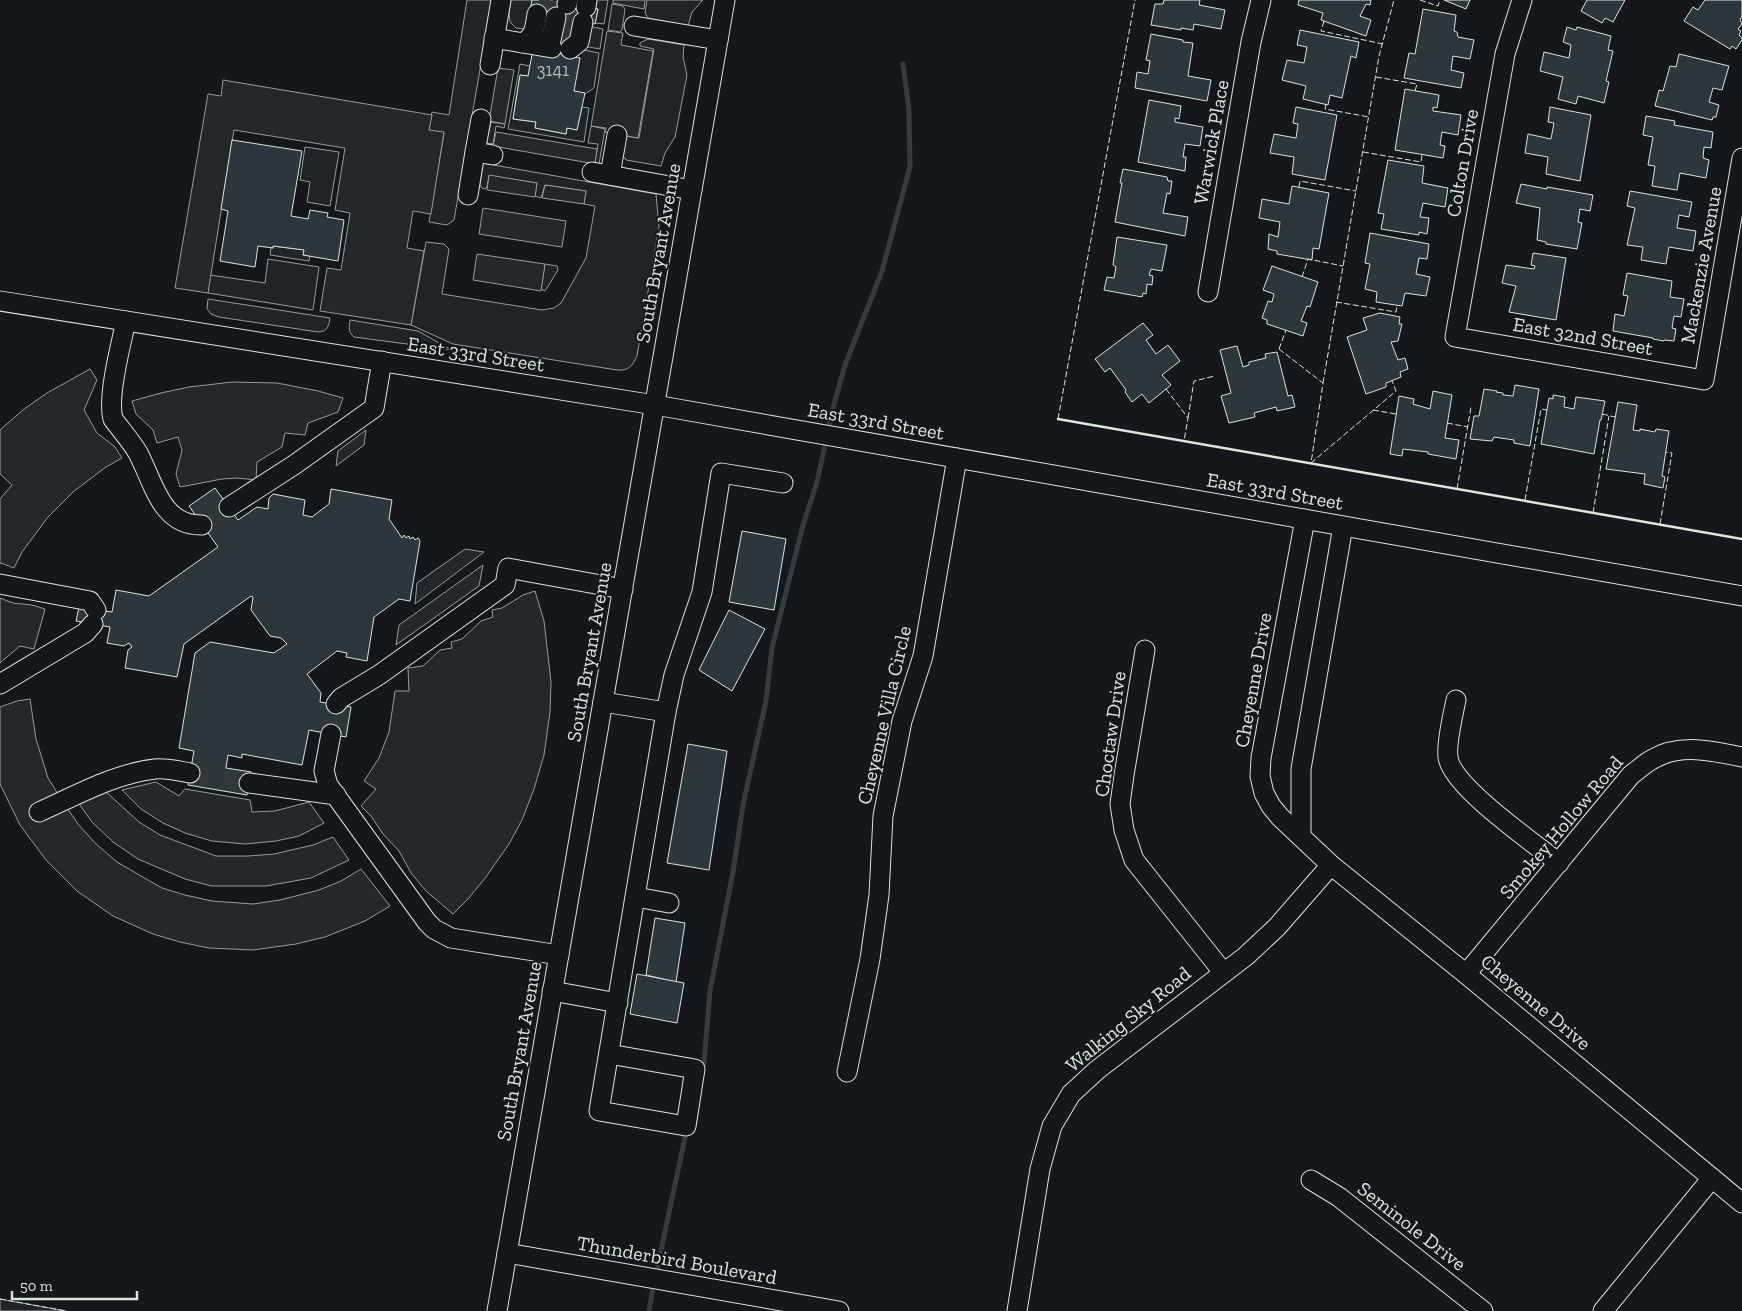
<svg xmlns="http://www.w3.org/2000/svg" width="1742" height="1311" viewBox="0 0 1742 1311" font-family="'Zilla Slab',serif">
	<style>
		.green { fill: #202428; stroke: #939e99 }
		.parking { fill: #24282b; stroke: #939e99 }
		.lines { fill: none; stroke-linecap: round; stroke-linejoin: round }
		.stream { stroke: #363b3e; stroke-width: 5 }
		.building { fill: #2c363c; stroke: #d8e6dc }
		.minor-tunnel { stroke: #313739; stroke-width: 19; stroke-dasharray: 19 9; stroke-linecap: butt }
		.minor-casing { stroke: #d8e6dc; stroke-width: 21 }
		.minor { stroke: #14181c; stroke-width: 19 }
		.fence { stroke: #d8e6dc; stroke-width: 1; stroke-dasharray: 6 2.5; stroke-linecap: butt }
		.wall { stroke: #d8e6dc; stroke-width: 2.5 }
		.labels { text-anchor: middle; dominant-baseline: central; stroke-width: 4; stroke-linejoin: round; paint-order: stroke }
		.number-label { font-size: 18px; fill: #adbab4 }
		.street-label { font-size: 20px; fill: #d8e6dc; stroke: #14181c }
	</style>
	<rect width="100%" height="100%" fill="#14181c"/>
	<g class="green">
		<polygon points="467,0 492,0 454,220 447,225 429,222 444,133 429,130 432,112 449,115"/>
		<polygon points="511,0 535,0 525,29 516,28 510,22 509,14"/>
		<polygon points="592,0 608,0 604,24 595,23 598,9 591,8"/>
		<polygon points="647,0 703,0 692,12 688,26 648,18 645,13"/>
		<polygon points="612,4 623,6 625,9 622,30 620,32 608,30"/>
		<polygon points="588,26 603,29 600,49 582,46"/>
		<polygon points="648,39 684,45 683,57 687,75 675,137 665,153 661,166 626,160 621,153 624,136 639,138 654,49 640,46 640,43"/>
		<polygon points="579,49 599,53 594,88 585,94 574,91 569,56"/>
		<polygon points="520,64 530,66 528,76 520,75 513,119 536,122 535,128 566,134 567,128 577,130 582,107 589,108 584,142 508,129"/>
		<polygon points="491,122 505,124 504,128 496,126 493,144 486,143"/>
		<polygon points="591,126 605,129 599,164 595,162 598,144 588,143"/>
		<polygon points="305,147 339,152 330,206 307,202 310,182 300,180"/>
		<path d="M483,163L656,194L659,227L637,356C632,366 629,371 617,370L453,344L411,325L426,242L444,244L449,249L442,294L542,310L554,308L561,303L586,258L595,206L584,204L586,191L545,185L541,198L535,196L537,183L489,176L487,187L485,189L482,188L480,185Z"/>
		<polygon points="273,246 304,250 303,255 310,256 309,261 270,255 271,248 273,248"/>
		<polygon points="268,259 319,267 313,310 208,293 210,275 265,283"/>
		<polygon points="545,264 557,266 558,270 545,291 541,289"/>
		<path d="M208,299L330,318C329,326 327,332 318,332L219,317L211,314L207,309Z"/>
		<path d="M350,320L418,331L452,350L354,337C348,332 349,327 350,320Z"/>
		<polygon points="0,1299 66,1311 0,1311"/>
	</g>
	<g class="parking">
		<polygon points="613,0 645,0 644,9 613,3"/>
		<polygon points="607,31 623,33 621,45 653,51 638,138 605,132 606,128 591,126"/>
		<polygon points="498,68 514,70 505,124 489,121"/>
		<polygon points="223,80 432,115 429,130 444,132 431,214 413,211 407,248 424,251 411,325 320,311 327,268 341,270 350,213 335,210 345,148 234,130 208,293 175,288 208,94 221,96"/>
		<polygon points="496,132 597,149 595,164 493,146"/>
		<polygon points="489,175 537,183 535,197 487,190"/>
		<polygon points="545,185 586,191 584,204 542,198"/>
		<polygon points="483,208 566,221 562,247 479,234"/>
		<polygon points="477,254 545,264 541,291 473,280"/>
		<polygon points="90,369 97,380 84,410 97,433 115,447 122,458 106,467 73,492 48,517 22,552 14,568 1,563 0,564 0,499 12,485 0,474 0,430 24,409 47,393"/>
		<polygon points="232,382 277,383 318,391 343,398 338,412 308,423 305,435 285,433 282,447 257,462 256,480 237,478 222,479 180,487 176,474 182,450 178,437 157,443 153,430 136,414 132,401 161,393 189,387"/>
		<polygon points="366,430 364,445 336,466 338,451"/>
		<polygon points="465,549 484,552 415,604 417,583"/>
		<polygon points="483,565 479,586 396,645 399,625"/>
		<polygon points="535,591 544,621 551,682 550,712 544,755 534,789 522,820 509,844 486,877 468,899 453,914 426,891 411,873 399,851 383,834 371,816 361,806 376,789 364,781 379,758 389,732 395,691 409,691 408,668 423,666 440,650 452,648 451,642 462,639 481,621 493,617 492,610 502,608 523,595"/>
		<polygon points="0,598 13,603 32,605 45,609 34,649 20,646 0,663"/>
		<polygon points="30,699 36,739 48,778 63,802 78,824 95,843 117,862 141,876 162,888 185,895 212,901 253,904 280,900 319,890 341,881 361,869 390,906 365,921 325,937 296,944 253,950 209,948 180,942 153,934 113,916 77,891 46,860 20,825 0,784 0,707 17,701"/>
		<polygon points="156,782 179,796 185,789 250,800 252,812 275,811 309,802 324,823 299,836 276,841 245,844 212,841 185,833 163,823 141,809 122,790"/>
		<polygon points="104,790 139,822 160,835 216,856 249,856 274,854 313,845 333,837 349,860 311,878 266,886 212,886 185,879 138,859 113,842 92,822 77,801"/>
	</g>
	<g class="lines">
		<g class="stream">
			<polyline points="702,1072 704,1063 710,991 733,872 743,805 766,701 772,648 803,525 817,482 833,408 845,365 882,271 910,167 909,110 903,64"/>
			<polyline points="656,1274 687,1128"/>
			<polyline points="649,1311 654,1282"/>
		</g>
	</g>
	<g class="building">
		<polygon points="532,0 546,0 598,9 595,24 575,20 569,56 580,58 574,91 585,93 577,130 567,128 566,134 535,128 536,122 513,119 520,75 528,76 533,49 557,17 530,12"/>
		<polygon points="1164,0 1200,0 1199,5 1225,10 1221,29 1194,24 1193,30 1181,28 1181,30 1151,25 1155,4 1163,4"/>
		<polygon points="1299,0 1371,0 1370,5 1366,4 1360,16 1371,20 1366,36 1321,20 1323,13 1298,5"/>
		<polygon points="1444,0 1470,0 1466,9"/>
		<polygon points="1587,0 1625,0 1613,22 1605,18 1602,23 1581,11"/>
		<polygon points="1705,0 1742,0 1742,17 1740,19 1742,24 1738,29 1741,31 1739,35 1742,38 1742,40 1736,49 1732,46 1730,49 1684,21 1693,7 1698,10"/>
		<polygon points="1423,9 1456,15 1454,31 1457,32 1458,37 1474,40 1470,59 1453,56 1451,70 1464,73 1461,88 1404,78 1409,53 1415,54"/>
		<polygon points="1567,27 1576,30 1577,27 1611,36 1608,50 1613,51 1606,81 1609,82 1604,103 1578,96 1576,104 1558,99 1563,77 1540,71 1544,52 1569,58 1571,45 1563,42"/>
		<polygon points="1300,30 1359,42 1356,58 1351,56 1342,98 1330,95 1328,105 1303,99 1306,86 1282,80 1287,60 1304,63 1307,47 1297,45"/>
		<polygon points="1151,34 1183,40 1183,42 1193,43 1188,76 1211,80 1207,101 1135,88 1137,72 1148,74 1150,61 1146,60"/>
		<polygon points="1679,54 1729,66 1722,90 1713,88 1709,102 1719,105 1716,117 1713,117 1712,120 1655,106 1659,90 1663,91 1670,66 1676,67"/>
		<polygon points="1405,89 1439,95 1437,108 1433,107 1433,111 1461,115 1458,135 1442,132 1440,145 1445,146 1443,158 1395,150"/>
		<polygon points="1149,100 1181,106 1179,119 1175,118 1175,122 1203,127 1200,146 1185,144 1183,157 1186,157 1185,171 1138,162"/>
		<polygon points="1296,107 1337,115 1325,180 1292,174 1294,157 1270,153 1274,134 1296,138 1298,124 1293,123"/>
		<polygon points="1550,107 1591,115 1580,181 1546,174 1548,157 1525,153 1528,134 1551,139 1554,123 1548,122"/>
		<polygon points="1646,116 1675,121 1674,125 1713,132 1711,148 1704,147 1703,158 1709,160 1706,178 1680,173 1677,190 1652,186 1655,166 1648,165 1653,137 1643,135"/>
		<polygon points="232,140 302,151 291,216 308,219 310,210 328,213 327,217 344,220 338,261 303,255 304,250 273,246 273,248 258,246 255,267 220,261 228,211 221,209"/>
		<polygon points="1388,160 1424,166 1422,183 1448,188 1445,207 1423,203 1420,217 1429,218 1427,234 1419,232 1419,235 1381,229 1384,214 1378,213"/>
		<polygon points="1123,169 1167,177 1168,181 1172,181 1170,194 1167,193 1163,213 1188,217 1185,236 1115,222 1122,183 1120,183"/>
		<polygon points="1521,184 1547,189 1547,187 1593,195 1590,211 1580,209 1578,222 1582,223 1577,249 1546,244 1546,242 1537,240 1540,208 1516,203"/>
		<polygon points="1292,186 1329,193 1319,249 1313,248 1312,260 1277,254 1277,251 1268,249 1269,234 1278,237 1280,222 1259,218 1262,199 1289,204"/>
		<polygon points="1630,191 1692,202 1689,217 1679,215 1677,228 1696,231 1693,251 1669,247 1666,264 1641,260 1643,247 1627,245 1635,208 1627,206"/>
		<polygon points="1370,233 1429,244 1427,259 1419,258 1416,274 1430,277 1426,296 1405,293 1402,306 1376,302 1377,292 1365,289 1370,264 1365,263"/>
		<polygon points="1117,237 1167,245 1162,271 1151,269 1149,275 1153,276 1152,285 1147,284 1146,294 1143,293 1142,297 1104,290 1107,277 1114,278 1116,267 1113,265"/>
		<polygon points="1533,253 1566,258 1556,320 1509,312 1516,286 1502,283 1506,265 1534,269 1535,266 1531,265"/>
		<polygon points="1272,266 1318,282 1310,307 1307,306 1301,321 1307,323 1303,336 1267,324 1267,320 1262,318 1268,301 1272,302 1274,294 1263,290"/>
		<polygon points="1627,273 1672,281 1670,297 1684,299 1681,317 1674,316 1672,328 1676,329 1674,341 1664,340 1664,341 1653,339 1653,338 1613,331 1615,314 1624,316 1628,296 1623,295"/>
		<polygon points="1380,313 1400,317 1399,324 1402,324 1398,341 1391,342 1398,360 1405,358 1408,369 1400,372 1401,377 1386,383 1386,387 1366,394 1347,337 1367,330 1363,318"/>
		<polygon points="1143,323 1153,335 1146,340 1156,354 1168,345 1180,361 1162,375 1171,385 1149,403 1142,394 1132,402 1125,392 1126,390 1110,368 1105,372 1095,359"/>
		<polygon points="1237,346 1243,367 1249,365 1249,362 1266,358 1265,354 1277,352 1288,396 1292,395 1295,407 1277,411 1276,407 1254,413 1255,417 1229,423 1221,396 1231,393 1220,350"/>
		<polygon points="1515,385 1539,389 1530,446 1514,443 1514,440 1494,437 1492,441 1470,439 1474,416 1479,416 1484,389 1497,391 1496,392 1503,393 1503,395 1513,396"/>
		<polygon points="1433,391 1452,395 1445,438 1459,440 1456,459 1428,454 1428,452 1403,449 1402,456 1390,454 1399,396 1414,399 1413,404 1430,409"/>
		<polygon points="1553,395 1565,397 1564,407 1574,409 1576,397 1605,401 1601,420 1600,420 1594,454 1541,444 1549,398 1553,399"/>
		<polygon points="1618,402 1637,405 1633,430 1640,431 1640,429 1655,432 1656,429 1669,431 1662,476 1665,477 1663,488 1644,484 1645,474 1606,469"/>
		<polygon points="215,488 238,520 257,507 268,509 269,498 273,494 305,500 303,515 312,517 329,504 331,489 392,500 389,519 402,538 404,535 406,538 409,536 410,539 413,537 415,540 418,538 420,541 410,601 399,599 374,617 367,661 346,657 347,653 337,651 307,674 321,693 320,702 351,707 346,737 309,730 302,765 242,754 242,758 228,755 226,768 251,772 247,795 188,785 194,751 179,748 195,653 210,642 274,653 287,644 281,638 270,636 251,610 253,597 251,596 184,644 177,677 125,668 128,650 132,647 129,643 124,646 107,643 110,627 76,621 79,607 112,612 116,590 149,596 218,547 189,506"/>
		<polygon points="742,531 786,539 774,610 729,602"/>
		<polygon points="729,610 765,629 732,691 699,670"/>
		<polygon points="688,744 727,751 709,870 667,863"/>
		<polygon points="655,918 685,923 676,982 646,975"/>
		<polygon points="637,974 684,983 677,1023 630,1014"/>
	</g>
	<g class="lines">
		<g class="minor-tunnel">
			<polyline points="546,15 549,0"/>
			<polyline points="552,45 566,45 569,41 576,5"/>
			<polyline points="202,525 229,507"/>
			<polyline points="331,734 336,704"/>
			<polyline points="190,773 249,783"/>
		</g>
		<g class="minor-casing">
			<g id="minor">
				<polyline points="1522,0 1505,54 1455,337 1704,380 1742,158"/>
				<polyline points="567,4 568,0"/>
				<polyline points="586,7 587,0"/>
				<polyline points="634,26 718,40"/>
				<polyline points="494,38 552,48"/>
				<polyline points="533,42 551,40 556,17"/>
				<path d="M522,43C535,38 535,26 537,14"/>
				<polyline points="570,49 579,42 583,22"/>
				<polyline points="490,65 501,0"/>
				<polyline points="481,119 475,152 493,155"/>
				<polyline points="592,172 692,190"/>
				<polyline points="610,175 617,135"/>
				<polyline points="468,195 475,152"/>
				<polyline points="1208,292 1251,42 1261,0"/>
				<polyline points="0,301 655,405 1742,596"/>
				<path d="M126,321C121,344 107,397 113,419C121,430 131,441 138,453C154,483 161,526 202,525"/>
				<polyline points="229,507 294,465 374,408 382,361"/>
				<polyline points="1305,519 1261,758 1260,776 1264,793 1271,806 1280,817 1331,865 1466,974 1742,1203"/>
				<polyline points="0,584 90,601 96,610"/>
				<polyline points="1145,650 1124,775 1120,804 1124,830 1134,860 1223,972"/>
				<polyline points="0,684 85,633 93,624"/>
				<path d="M1456,700C1453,715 1446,743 1448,757C1451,786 1534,843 1559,863"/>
				<polyline points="603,702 666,712 674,675 702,592 721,473 783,483"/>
				<polyline points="336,704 341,698 379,675 505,585 508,568 623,589"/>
				<polyline points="331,734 324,771 328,785 427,922 434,929 451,938 559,955"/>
				<polyline points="249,783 336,795"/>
				<path d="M39,812C75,796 116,773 155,769C167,768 179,771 190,773"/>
				<polyline points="1301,836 1301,769 1343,526"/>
				<polyline points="636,897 669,903"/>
				<path d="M1466,974L1631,775C1638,770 1645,763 1653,759C1680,743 1714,751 1742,757"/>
				<polyline points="552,991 618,1003"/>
				<polyline points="609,1054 695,1069 686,1126 599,1111 666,712"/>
				<polyline points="847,1072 870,959 879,895 883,816 902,721 923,656 957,458"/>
				<polyline points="1311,1180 1339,1197 1483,1311"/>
				<polyline points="507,1253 839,1311"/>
				<polyline points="497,1311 725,0"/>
				<polyline points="1017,1311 1040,1169 1052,1126 1071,1094 1097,1070 1246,956 1277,927 1331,865"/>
				<polyline points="1603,1311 1712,1178"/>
			</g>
		</g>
		<use href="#minor" class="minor"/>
		<g class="fence">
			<polyline points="1420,0 1438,6 1440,0"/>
			<polyline points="1324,21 1321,31 1383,44"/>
			<polyline points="1376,77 1417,84 1415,91"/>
			<polyline points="1326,104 1325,109 1369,117"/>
			<polyline points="1363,152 1421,162 1422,155"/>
			<polyline points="1299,187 1300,181 1356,191"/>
			<polyline points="1302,277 1308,259 1343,266"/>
			<polyline points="1336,302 1396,312 1397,306"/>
			<polyline points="1279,349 1323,383 1311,463"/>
			<polyline points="1279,349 1286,330"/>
			<polyline points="1323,383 1379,56 1394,0"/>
			<polyline points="1166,389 1188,418 1184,441"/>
			<polyline points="1373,410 1396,414"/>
			<polyline points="1602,414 1615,417"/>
			<polyline points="1188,418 1194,381 1215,376"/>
			<polyline points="1058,419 1135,0"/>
			<polyline points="1447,423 1468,427"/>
			<polyline points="1311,463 1396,391 1392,381"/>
			<polyline points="1457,489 1471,407"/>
			<polyline points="1525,500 1541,409 1547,410"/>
			<polyline points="1593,513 1609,416"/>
			<polyline points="1660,524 1672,453 1666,452"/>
			<polyline points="0,1299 66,1311"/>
		</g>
		<polyline class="wall" points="1058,419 1742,539"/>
	</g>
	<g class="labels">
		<g class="number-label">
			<text x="553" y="70">3141</text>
		</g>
		<g class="street-label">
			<text transform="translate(1211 142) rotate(-80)">Warwick Place</text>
			<text transform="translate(1462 163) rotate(-80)">Colton Drive</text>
			<text transform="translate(658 253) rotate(-80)">South Bryant Avenue</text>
			<text transform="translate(1701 265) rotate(-80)">Mackenzie Avenue</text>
			<text transform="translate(1583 336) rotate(10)">East 32nd Street</text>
			<text transform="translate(476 354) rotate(9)">East 33rd Street</text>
			<text transform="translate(876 421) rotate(10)">East 33rd Street</text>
			<text transform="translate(1275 491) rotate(10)">East 33rd Street</text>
			<text transform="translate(589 652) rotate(-80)">South Bryant Avenue</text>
			<text transform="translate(1253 680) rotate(-80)">Cheyenne Drive</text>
			<text transform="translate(884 715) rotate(-77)">Cheyenne Villa Circle</text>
			<text transform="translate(1110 734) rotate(-82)">Choctaw Drive</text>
			<text transform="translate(1561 827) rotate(-50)">Smokey Hollow Road</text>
			<text transform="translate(1536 1002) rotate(40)">Cheyenne Drive</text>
			<text transform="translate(1128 1019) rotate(-39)">Walking Sky Road</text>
			<text transform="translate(519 1051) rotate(-80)">South Bryant Avenue</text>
			<text transform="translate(1412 1226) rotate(38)">Seminole Drive</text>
			<text transform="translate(677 1260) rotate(10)">Thunderbird Boulevard</text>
		</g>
	</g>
	<path d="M12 1291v8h125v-8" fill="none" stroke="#d8e6dc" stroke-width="2.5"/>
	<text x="20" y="1291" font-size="15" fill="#d8e6dc" stroke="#14181c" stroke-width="4" paint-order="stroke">50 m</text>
</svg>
